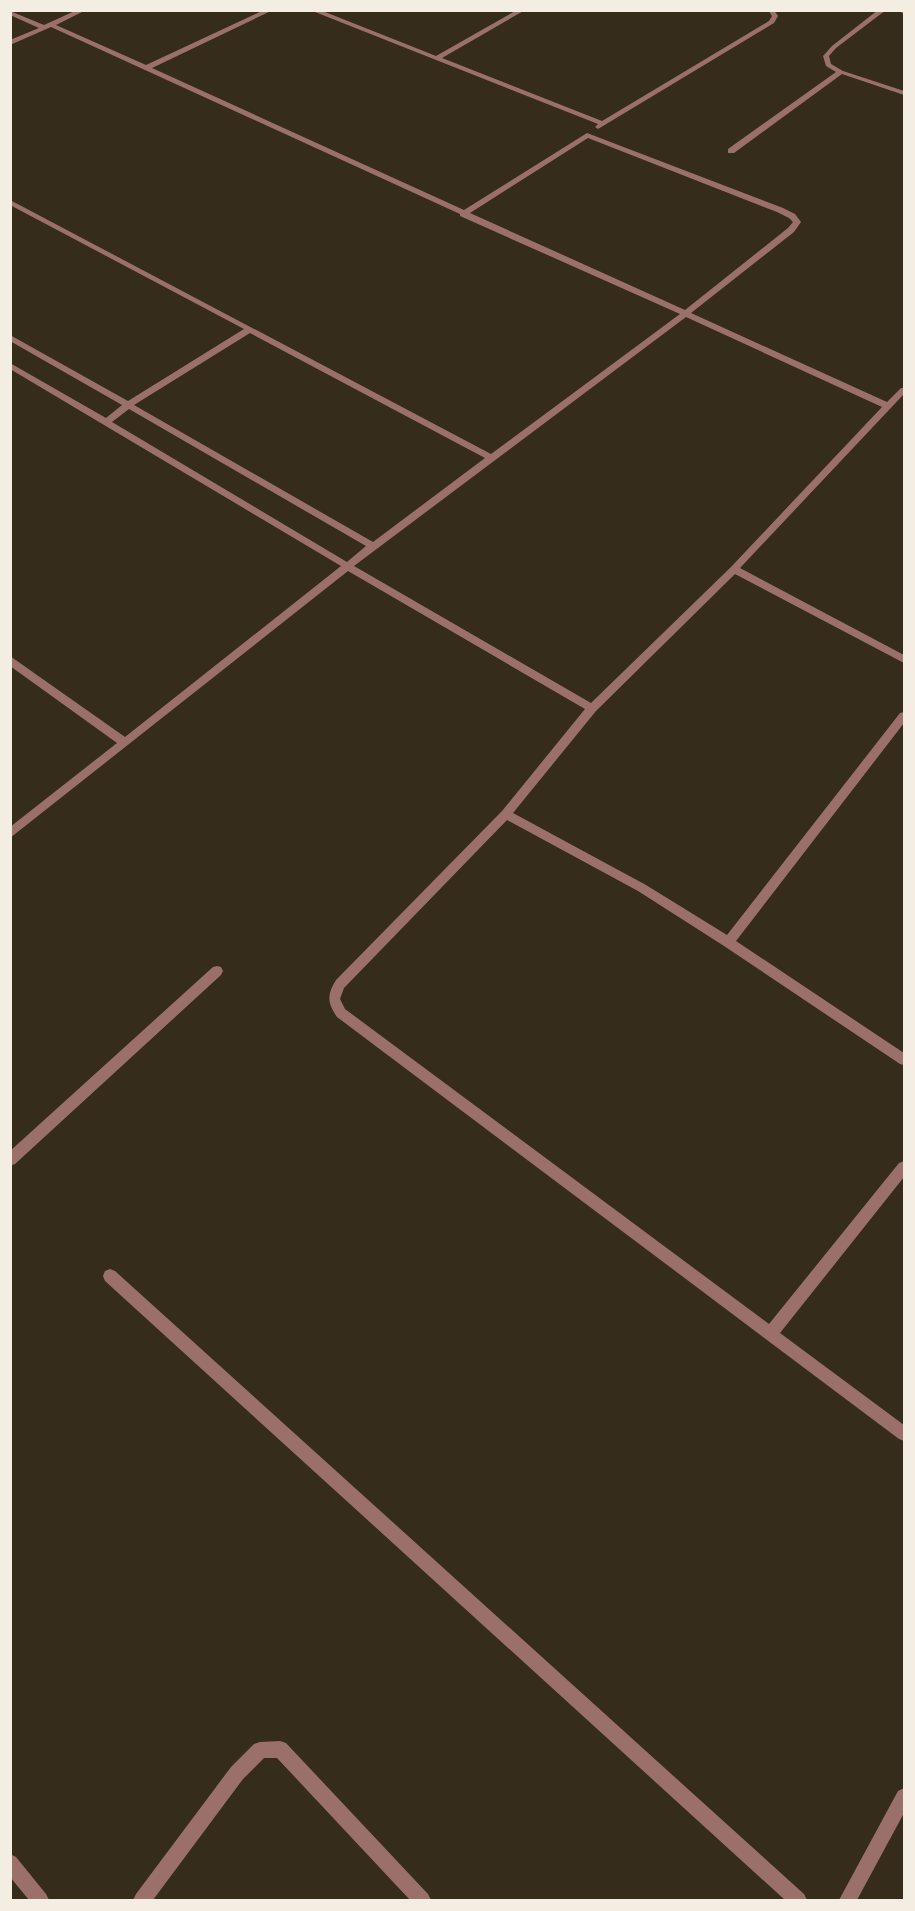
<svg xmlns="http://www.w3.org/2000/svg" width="915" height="1911" viewBox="0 0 915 1911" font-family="Karla,sans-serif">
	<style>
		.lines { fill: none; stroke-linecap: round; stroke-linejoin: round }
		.street { fill: #9c706a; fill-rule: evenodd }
	</style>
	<rect width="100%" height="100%" fill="#352c1b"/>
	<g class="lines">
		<g class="street">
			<path d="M77,10H86L56,25L146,65L264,10H273L152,68L464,210L587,133L783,208L795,214L801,222L794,232L691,313L887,402L901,388H904V394L740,568L904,655V663L735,574L596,711L513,813L646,885L727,935L900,713L904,712V723L736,941L904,1053V1065L900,1064L724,946L638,891L507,820L344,988L340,999L345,1009L769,1324L899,1163L904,1161V1177L780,1333L904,1425V1441L899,1439L337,1017C327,1003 327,994 336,980L502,811L585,709L348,571L10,838V827L117,743L10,666V656L125,737L341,566L10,369V363L106,418L122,405L10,341V335L128,401L244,329L10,205V200L491,454L680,314L460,216V214L51,27L10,45V40L39,28L10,15V11L44,25ZM588,138L777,212L789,218L793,222L788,228L685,310L470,213ZM686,317L882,407L731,567L591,703L354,566ZM250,333L485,458L373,542L134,405ZM129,409L366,546L347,562L112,422Z"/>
			<polygon points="310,10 320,10 436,56 517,10 525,10 442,58 602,121 769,21 772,16 768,10 774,10 778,16 774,23 598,129 595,127 598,124"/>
			<polygon points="878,10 886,10 836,48 829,56 831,64 843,71 904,91 904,95 842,74 734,153 728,153 728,149 836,72 826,66 823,56 832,46"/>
			<polygon points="897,10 904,10 904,14"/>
			<polygon points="217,966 221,967 223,971 221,975 15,1164 10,1166 10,1151 213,967"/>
			<polygon points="110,1269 115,1271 804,1894 807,1900 785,1900 105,1281 103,1276 105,1271"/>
			<polygon points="280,1741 286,1743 428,1894 431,1900 410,1900 277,1758 264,1758 243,1779 153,1900 133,1900 136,1894 231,1767 254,1744 260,1742"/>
			<polygon points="904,1788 904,1813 857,1900 839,1900 898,1791"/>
			<polygon points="10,1854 16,1857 46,1894 49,1900 29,1900 10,1877"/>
		</g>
	</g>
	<rect width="915" height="1911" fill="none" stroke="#f3ede2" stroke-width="24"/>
</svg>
